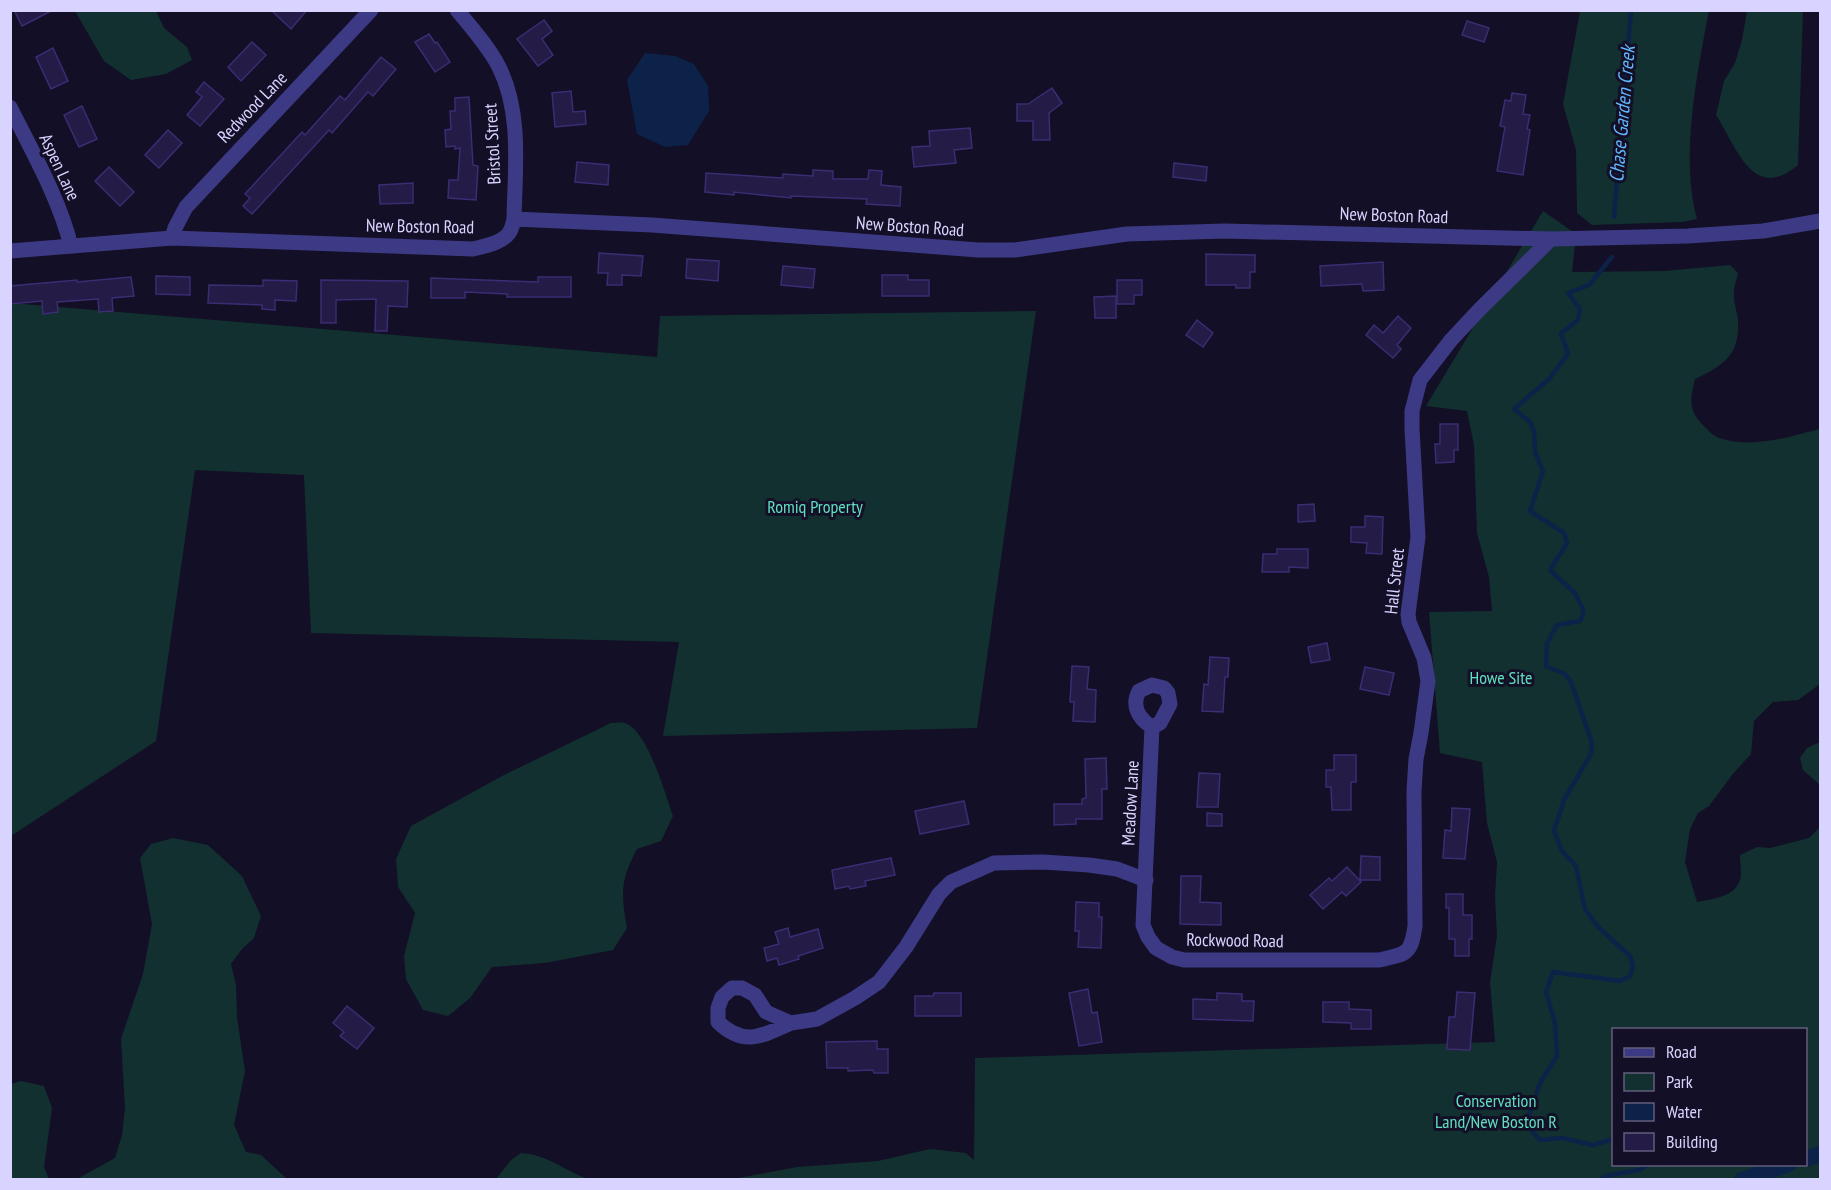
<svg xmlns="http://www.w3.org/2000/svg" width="1831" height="1190" viewBox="0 0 1831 1190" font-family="'PT Sans Narrow',sans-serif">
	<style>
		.green { fill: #12302f; fill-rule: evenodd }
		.water { fill: #0c2248 }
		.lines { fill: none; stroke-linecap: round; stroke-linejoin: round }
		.stream { stroke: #0c2248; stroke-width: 4.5 }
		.canal { stroke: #0c2248; stroke-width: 16 }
		.building { fill: #241b47; stroke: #3b2d73; stroke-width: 1.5 }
		.minor { stroke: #3d3a85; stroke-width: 15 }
		.labels { text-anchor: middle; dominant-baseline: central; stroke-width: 6; stroke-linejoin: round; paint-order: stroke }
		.street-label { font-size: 18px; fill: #d9d4ff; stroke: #130f26 }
		.park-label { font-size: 18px; fill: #5fe0c0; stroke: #130f26 }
		.water-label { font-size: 20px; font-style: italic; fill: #62b6ff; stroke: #130f26 }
	</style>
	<rect width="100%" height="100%" fill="#130f26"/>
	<g class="green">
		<polygon points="75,11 156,11 164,28 187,47 192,60 166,74 131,80 104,61"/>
		<path d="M1580,11H1709C1697,73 1680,157 1697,219L1683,222L1592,225L1577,213L1576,150L1563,104Z"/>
		<path d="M1747,11H1803L1798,165C1753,203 1737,148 1716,115L1724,81L1735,63L1742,40Z"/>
		<path d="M1543,211L1576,234L1572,272L1664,271L1730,265L1738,273C1737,279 1734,286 1734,292C1733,301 1737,311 1738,320C1740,355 1724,365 1695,379C1690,398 1688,411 1704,426C1708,430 1713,436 1719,438C1752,449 1788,437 1820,429V684L1798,700L1773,702L1754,721L1751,754L1732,775L1709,806L1698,813L1690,829L1685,862L1697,902C1712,899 1735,897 1740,880C1742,873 1740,862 1740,855L1757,847L1770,848L1809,838L1820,827V1179L727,1180L797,1167L878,1161L930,1149L966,1153L974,1160L975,1058L1495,1042L1490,982L1497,936L1495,896L1497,862L1487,823L1482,762L1440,753L1429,612L1492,611L1489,577L1477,533L1474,445L1467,411L1426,406ZM1614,1030H1806V1164H1614Z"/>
		<polygon points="11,303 657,357 660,316 1036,311 977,728 663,736 679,642 311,633 304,475 195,470 156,741 11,836"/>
		<path d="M611,723C615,723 621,722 625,723C648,731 665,794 673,816L661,841L637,849C620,881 621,893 627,928L613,950L545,963L492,967L470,998L448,1016L423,1010L406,979L404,956L415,913L398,887L396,859L411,826L504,775Z"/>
		<polygon points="1820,742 1820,785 1803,770 1800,758 1807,748"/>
		<polygon points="173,838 208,845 242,876 261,916 254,938 242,949 231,964 236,985 237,1017 245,1071 234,1125 246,1152 261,1155 287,1179 77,1179 115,1158 122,1135 125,1108 121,1039 143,974 152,924 140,858 151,844"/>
		<polygon points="21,1081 44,1086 52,1108 44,1167 49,1179 11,1179 11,1084"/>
		<path d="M521,1153C547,1154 566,1172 589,1179H496L511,1160Z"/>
	</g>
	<polygon class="water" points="645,53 675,56 694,64 708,86 709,111 688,145 665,147 637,134 627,80"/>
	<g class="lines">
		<g class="stream">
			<polyline points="1614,217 1631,10"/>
			<polyline points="1612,257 1589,285 1568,293 1580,309 1578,320 1561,333 1568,354 1549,379 1514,409 1530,422 1534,431 1535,452 1543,471 1530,511 1564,533 1567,543 1550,570 1575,593 1584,611 1580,621 1557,625 1547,643 1546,666 1565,674 1571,682 1592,743 1591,754 1564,800 1554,831 1562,851 1576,866 1585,909 1598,927 1630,956 1633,966 1630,976 1620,981 1553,972 1546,992 1555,1023 1557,1056 1540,1083 1526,1124 1540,1140 1562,1138 1593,1145 1614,1139"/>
			<polyline points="1601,1180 1605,1176 1639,1170 1649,1164"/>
		</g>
		<g class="canal">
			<polyline points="1806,1159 1820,1154"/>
			<polyline points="1742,1180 1789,1164"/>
		</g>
	</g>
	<g class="building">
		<polygon points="14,10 53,10 22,26"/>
		<polygon points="271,10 307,10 291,29"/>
		<polygon points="544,20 552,31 542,39 553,55 538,66 517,39"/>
		<polygon points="1467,21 1489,28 1484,42 1462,35"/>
		<polygon points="429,34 435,43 437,42 450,62 435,72 415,42"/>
		<polygon points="252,42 266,55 241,81 228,67"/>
		<polygon points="53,48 68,81 51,89 36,57"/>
		<polygon points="381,57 396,69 373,96 368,92 332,133 329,130 252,214 243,206 250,198 245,194 302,132 305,135 340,96 345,100"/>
		<polygon points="204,82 224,99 200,126 187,115 202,97 196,92"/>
		<polygon points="1052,88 1062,103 1049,113 1050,140 1033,140 1033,121 1017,121 1017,104 1028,104"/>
		<polygon points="571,91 573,112 585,111 586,124 555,127 552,93"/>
		<polygon points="1512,93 1526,95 1523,114 1530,115 1527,129 1530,130 1523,175 1497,171 1505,127 1500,126 1505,100 1511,101"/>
		<polygon points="469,97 473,165 478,166 476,200 448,198 449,180 458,180 460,148 455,149 455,146 446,147 445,130 451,129 450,111 455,111 455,98"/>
		<polygon points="82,106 97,139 79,147 64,115"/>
		<polygon points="970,128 972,148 954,150 956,163 914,167 912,147 930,146 929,131"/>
		<polygon points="168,130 182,143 159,168 145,155"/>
		<polygon points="577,162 609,165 608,185 575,182"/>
		<polygon points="1174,163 1207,167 1206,181 1173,177"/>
		<polygon points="109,167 134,192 120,206 95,181"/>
		<polygon points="813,170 833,171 833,179 868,179 869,170 882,171 881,185 901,187 900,206 866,204 867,199 791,196 791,198 734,192 734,195 705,192 706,173 783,178 783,174 813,176"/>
		<polygon points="413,183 413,203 380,204 379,185"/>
		<polygon points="599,253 643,256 641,276 622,275 622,285 607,285 608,273 598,273"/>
		<polygon points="1206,254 1255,255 1255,272 1250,272 1250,288 1236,288 1236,285 1206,285"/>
		<polygon points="687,259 719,261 718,281 686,278"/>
		<polygon points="1383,262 1384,290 1363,291 1362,284 1321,286 1320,266"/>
		<polygon points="783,266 815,269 813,288 781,285"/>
		<polygon points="882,275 908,275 908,280 929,280 929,296 882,296"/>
		<polygon points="156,276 190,277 190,295 156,294"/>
		<polygon points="131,277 134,296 112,298 113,311 99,312 98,299 57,302 58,312 43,314 42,301 10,304 10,286 77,280 77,282"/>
		<polygon points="538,277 571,277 571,297 507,297 507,294 465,292 465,298 431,298 431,278 538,282"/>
		<polygon points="263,280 297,281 296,301 275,300 275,310 262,309 262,305 208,303 209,285 263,286"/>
		<polygon points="321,280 408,281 407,307 388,306 387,331 375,331 376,299 336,300 336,323 321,323"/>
		<polygon points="1117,280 1142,280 1142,295 1134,295 1134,304 1117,304"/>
		<polygon points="1116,296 1116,318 1095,318 1094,297"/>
		<polygon points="1398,316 1411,328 1397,345 1401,349 1393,358 1366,335 1374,325 1383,333"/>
		<polygon points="1197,320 1213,333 1203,347 1186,335"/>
		<polygon points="1440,424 1458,424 1458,450 1454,450 1454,462 1436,463 1435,444 1440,444"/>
		<polygon points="1314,504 1315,521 1298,522 1298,505"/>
		<polygon points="1365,516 1383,517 1382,554 1366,553 1367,543 1351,542 1351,527 1365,527"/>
		<polygon points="1277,549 1308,549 1308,568 1289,567 1289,572 1262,572 1263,554 1277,554"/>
		<polygon points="1327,643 1330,660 1311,663 1308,647"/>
		<polygon points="1210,657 1229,658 1228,677 1225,677 1223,712 1202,711 1204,684 1208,685"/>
		<polygon points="1072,666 1089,667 1087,689 1096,690 1095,722 1073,721 1074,702 1070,702"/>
		<polygon points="1365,667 1394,673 1389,695 1360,689"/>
		<polygon points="1334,755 1356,755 1356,782 1351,782 1351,810 1332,810 1331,787 1326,787 1326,770 1334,770"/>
		<polygon points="1106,758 1107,789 1102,789 1102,819 1076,819 1076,824 1054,825 1054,804 1082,804 1082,799 1086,798 1085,759"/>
		<polygon points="1199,773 1220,774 1218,807 1197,807"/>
		<polygon points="964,801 969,824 920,834 915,811"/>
		<polygon points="1452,808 1470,809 1465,859 1443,858 1445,830 1451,831"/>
		<polygon points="1207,813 1222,814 1222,826 1207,826"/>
		<polygon points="1361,856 1380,857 1380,880 1360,880"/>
		<polygon points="891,858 895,875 865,881 866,886 850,889 849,886 835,889 832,870"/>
		<polygon points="1347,867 1361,882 1346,896 1342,892 1323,909 1310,895 1329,878 1332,881"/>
		<polygon points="1181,876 1201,876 1200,902 1221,903 1221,925 1180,924"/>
		<polygon points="1446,894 1463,894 1463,915 1472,915 1472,939 1469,939 1469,956 1455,956 1455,939 1449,939 1449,908 1446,908"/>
		<polygon points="1076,902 1099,903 1099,917 1102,917 1101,948 1078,947 1079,931 1075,931"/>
		<polygon points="788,928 790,937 818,929 823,948 798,956 799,959 779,965 777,958 767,961 764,948 779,944 775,932"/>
		<polygon points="1088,989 1092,1013 1097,1012 1102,1042 1079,1046 1069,993"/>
		<polygon points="1457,992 1475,993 1470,1050 1447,1049 1449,1017 1455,1017"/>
		<polygon points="934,993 961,993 961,1016 915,1016 915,996 933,996"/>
		<polygon points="1217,993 1242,994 1242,1001 1254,1001 1253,1021 1193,1019 1193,999 1217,1000"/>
		<polygon points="1323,1002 1349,1002 1349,1009 1371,1010 1371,1029 1351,1029 1351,1023 1323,1022"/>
		<polygon points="347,1006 374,1028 357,1049 340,1036 344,1032 333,1023"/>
		<polygon points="877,1041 877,1049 888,1049 888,1073 874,1073 873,1070 848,1071 848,1068 827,1068 826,1042"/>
	</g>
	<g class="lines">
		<g class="minor">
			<path d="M457,10C471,27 489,47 499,67C522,113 515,169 514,219"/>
			<path d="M10,107C32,151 59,198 71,246"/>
			<polyline points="172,238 175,228 186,207 371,10"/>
			<path d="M10,251L172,238L473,249C485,246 502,243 509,233C512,229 513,223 514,219L652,225L978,250H1015L1127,234L1225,231L1551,239L1688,236L1763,231L1820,221"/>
			<path d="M1152,727C1139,719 1131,706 1139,691L1152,685L1164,688L1168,693L1170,704L1160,723L1152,727L1143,925L1148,937L1156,948L1172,957L1184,960H1379C1406,954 1411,955 1415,926L1414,791L1416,759L1421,733L1428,681L1424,658L1409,622L1408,614L1418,537L1412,429V411L1420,380L1451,340L1480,309L1551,239"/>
			<path d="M791,1023C762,1036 744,1047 718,1022V1008L722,997L732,988H742L755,995L766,1012L791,1023L817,1019L855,998L879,982L906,947L939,894L951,882L994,863L1043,862L1089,865L1117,869L1146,880"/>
		</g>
	</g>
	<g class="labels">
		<g class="street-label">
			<text transform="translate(252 107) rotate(-46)">Redwood Lane</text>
			<text transform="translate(492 144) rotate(-93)">Bristol Street</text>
			<text transform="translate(60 167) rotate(65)">Aspen Lane</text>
			<text transform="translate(1394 215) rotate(2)">New Boston Road</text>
			<text transform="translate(420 226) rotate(1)">New Boston Road</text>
			<text transform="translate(910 226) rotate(4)">New Boston Road</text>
			<text transform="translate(1394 581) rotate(-84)">Hall Street</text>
			<text transform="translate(1130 803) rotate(-87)">Meadow Lane</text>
			<text transform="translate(1235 940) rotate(1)">Rockwood Road</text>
		</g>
		<g class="park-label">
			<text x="815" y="506">Romiq Property</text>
			<text x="1501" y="677">Howe Site</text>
			<text x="1496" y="1100">Conservation<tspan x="1496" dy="21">Land/New Boston R</tspan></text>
		</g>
		<g class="water-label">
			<text transform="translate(1622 114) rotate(-85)">Chase Garden Creek</text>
		</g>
	</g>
	<rect width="1831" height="1190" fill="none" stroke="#d9d4ff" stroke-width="24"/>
	<rect x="1612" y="1028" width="195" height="138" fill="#130f26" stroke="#625e7d" stroke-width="1.5"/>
	<rect x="1624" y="1048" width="30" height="9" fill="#3d3a85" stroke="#625e7d" stroke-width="1.5"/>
	<text x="1666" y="1058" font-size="18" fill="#d9d4ff">Road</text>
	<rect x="1624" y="1073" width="30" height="18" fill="#12302f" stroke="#625e7d" stroke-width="1.5"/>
	<text x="1666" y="1088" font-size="18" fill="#d9d4ff">Park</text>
	<rect x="1624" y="1103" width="30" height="18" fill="#0c2248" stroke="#625e7d" stroke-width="1.5"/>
	<text x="1666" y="1118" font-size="18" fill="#d9d4ff">Water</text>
	<rect x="1624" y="1133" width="30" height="18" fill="#241b47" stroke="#625e7d" stroke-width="1.5"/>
	<text x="1666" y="1148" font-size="18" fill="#d9d4ff">Building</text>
</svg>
